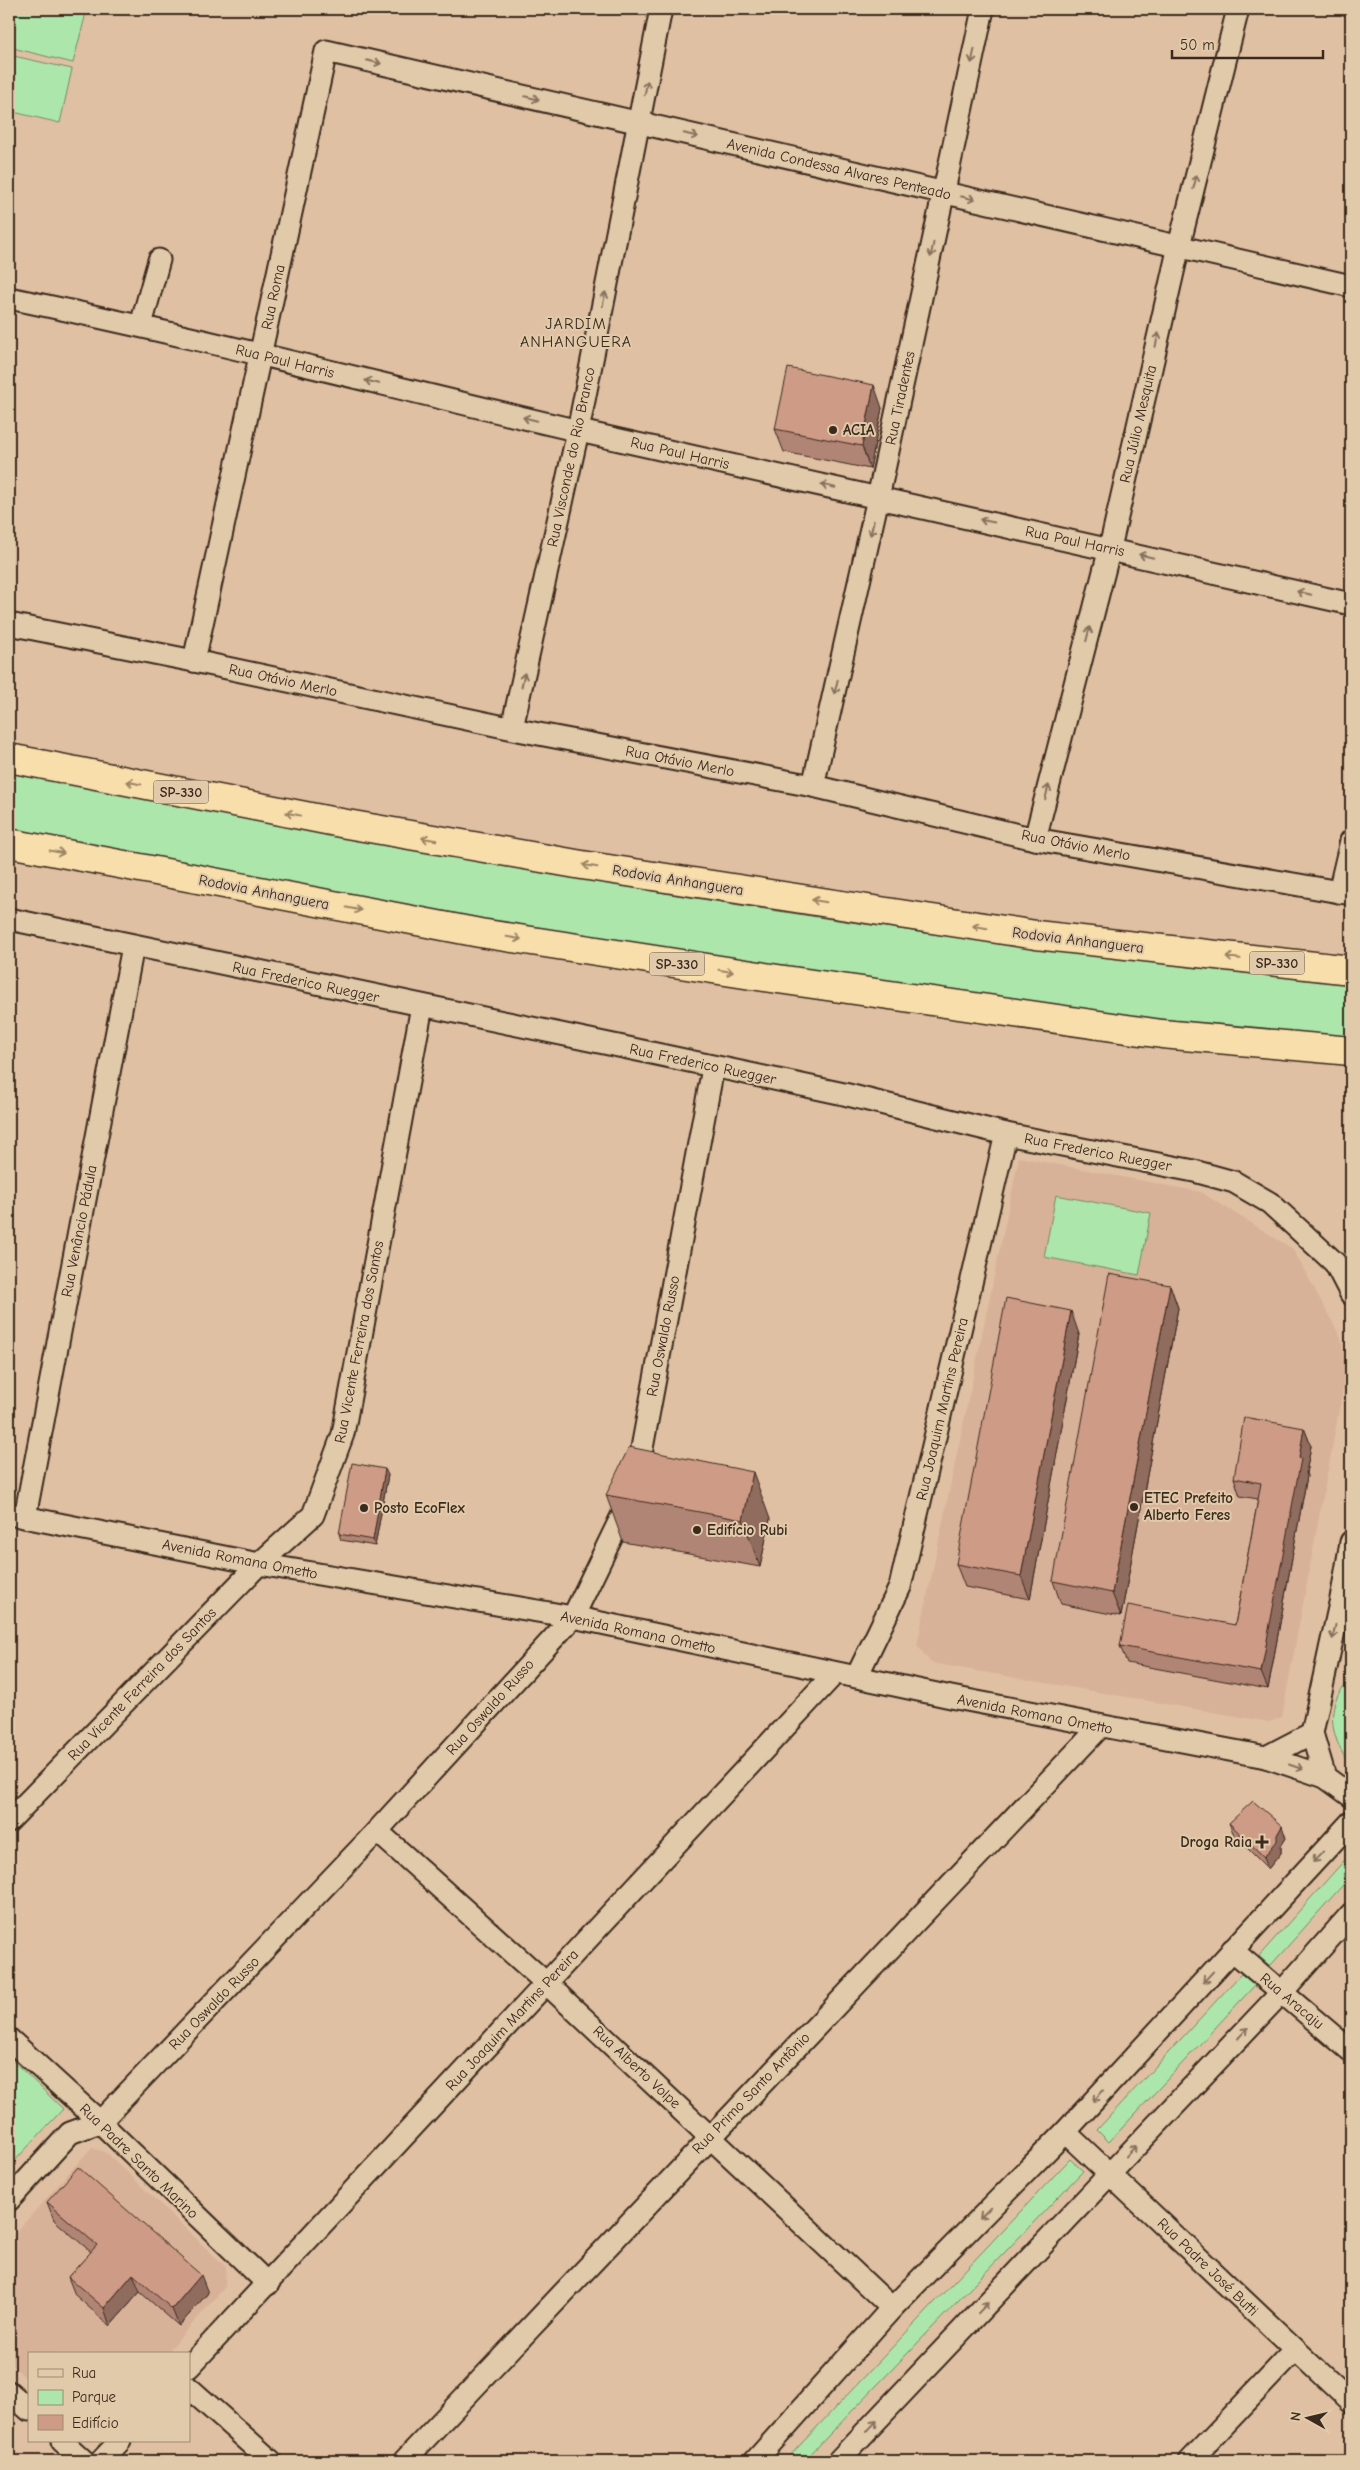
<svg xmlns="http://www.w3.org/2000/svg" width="1360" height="2470" viewBox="0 0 1360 2470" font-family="'Comic Neue',sans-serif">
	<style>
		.built { fill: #d8b298 }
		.green { fill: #ade6ab; stroke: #748864 }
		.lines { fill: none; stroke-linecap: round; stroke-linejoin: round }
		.minor-casing { stroke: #3b2a1e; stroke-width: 25 }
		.highway-casing { stroke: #3b2a1e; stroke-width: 31 }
		.minor { stroke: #e1caaa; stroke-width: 21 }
		.highway { stroke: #f8deab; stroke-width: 28 }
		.wall { fill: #b18574; stroke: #3b2a1e }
		.shaded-wall { fill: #906c5e; stroke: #3b2a1e }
		.building { fill: #ce9b87; stroke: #3b2a1e }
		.oneway { stroke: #86725d }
		.oneway2 { stroke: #9a8464 }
		.poi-dot { fill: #3b2a1e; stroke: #e1caaa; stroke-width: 2 }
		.labels { text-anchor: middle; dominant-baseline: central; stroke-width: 4; stroke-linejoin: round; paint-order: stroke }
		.shield { fill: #e1caaa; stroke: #6d5a48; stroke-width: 1 }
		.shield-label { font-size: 14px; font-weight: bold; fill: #3b2a1e }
		.street-label { font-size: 15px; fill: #3b2a1e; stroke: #e1caaa }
		.poi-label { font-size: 15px; font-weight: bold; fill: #3b2a1e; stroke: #e1caaa; text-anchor: start }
		.neighbourhood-label { font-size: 16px; letter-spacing: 1px; fill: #3b2a1e; stroke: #e1caaa }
	</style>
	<rect width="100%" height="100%" fill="#e0c0a3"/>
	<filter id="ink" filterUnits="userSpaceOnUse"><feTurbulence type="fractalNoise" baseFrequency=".02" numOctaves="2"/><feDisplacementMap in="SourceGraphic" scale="10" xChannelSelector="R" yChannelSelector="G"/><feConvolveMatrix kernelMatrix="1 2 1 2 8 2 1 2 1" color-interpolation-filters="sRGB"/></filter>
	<g filter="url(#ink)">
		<g class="built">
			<polygon points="1019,1157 1201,1192 1293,1249 1341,1338 1347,1368 1282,1717 1269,1722 931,1663 917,1645"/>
			<polygon points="91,2148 106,2152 226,2267 225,2287 166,2354 29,2354 29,2381 9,2362 9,2240"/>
		</g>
		<g class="green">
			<polygon points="9,9 70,9 86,13 73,63 9,47"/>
			<polygon points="9,55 72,69 60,123 9,111"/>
			<path d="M9,771C453,862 900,940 1351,984V1039L1176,1024L538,930L182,865L9,828Z"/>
			<polygon points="1056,1195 1151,1213 1139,1275 1044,1257"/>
			<path d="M1351,1679V1767C1337,1747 1326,1721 1337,1697C1339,1691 1347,1684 1351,1679Z"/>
			<polygon points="1351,1853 1351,1876 1270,1966 1259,1956"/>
			<polygon points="1241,1974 1255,1985 1109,2142 1097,2130"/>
			<polygon points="9,2057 63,2109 9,2167"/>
			<polygon points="1070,2159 1083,2171 804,2461 785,2461"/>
		</g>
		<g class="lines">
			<g class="minor-casing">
				<g id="minor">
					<path d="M9,298C199,337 386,386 575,430C833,490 1093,544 1351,604"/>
					<polyline points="141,325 159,260"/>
					<polyline points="9,624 194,661 523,731 813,786 1035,839 1351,894"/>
					<polyline points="194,661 326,51 1351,286"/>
					<polyline points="512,728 578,431 661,9"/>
					<polyline points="813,786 878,498 983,9"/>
					<polyline points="1035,839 1110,548 1179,246 1238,9"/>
					<polyline points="1339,892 1351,841"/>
					<polyline points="9,919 628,1048 844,1094 1006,1134 1194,1171 1234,1182 1270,1203 1335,1263 1351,1294"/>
					<polyline points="9,1514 259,1564 573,1617 951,1697 1266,1757 1325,1777"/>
					<polyline points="25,1517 133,946"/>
					<polyline points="1351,1590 1342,1594 1312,1733 1325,1777 1351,1796"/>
					<polyline points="1342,1594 1351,1542"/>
					<polyline points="857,1676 900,1587 1006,1134"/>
					<polyline points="1266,1757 1312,1733"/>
					<polyline points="9,1821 259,1564 313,1515 343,1434 422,1006"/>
					<polyline points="377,1831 546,1983 892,2308"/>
					<polyline points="1232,1950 1351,2051"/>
					<polyline points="9,2039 100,2122 268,2284"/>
					<polyline points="1065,2132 1351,2402"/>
					<polyline points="9,2200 70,2133 100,2122 377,1831 573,1617 634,1491 713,1068"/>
					<polyline points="189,2367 835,1673"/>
					<polyline points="189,2388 271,2461"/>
					<polyline points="9,2392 29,2410"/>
					<polyline points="62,2441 84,2461"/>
					<polyline points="101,2461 120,2441"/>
					<polyline points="404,2461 1100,1727"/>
					<polyline points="755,2461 892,2308 1065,2132 1351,1822"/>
					<polyline points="838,2461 1282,1992 1351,1914"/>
					<polyline points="1190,2461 1295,2350"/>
				</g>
			</g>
			<g class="highway-casing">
				<g id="highway">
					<polyline points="9,758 341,823 582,865 1036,935 1351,970"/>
					<polyline points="9,843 480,933 778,979 1162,1034 1351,1051"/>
				</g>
			</g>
			<use href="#minor" class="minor"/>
			<use href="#highway" class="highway"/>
		</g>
		<g class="wall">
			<polygon points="882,408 870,469 784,452 775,429"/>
			<polygon points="1170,1285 1178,1308 1121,1616 1061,1604 1053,1581"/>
			<polygon points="1079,1334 1030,1599 965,1587 956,1564"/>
			<polygon points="1304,1428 1311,1446 1306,1473 1307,1476 1268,1689 1127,1663 1120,1646 1235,1625 1258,1499 1240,1496 1234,1478"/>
			<polygon points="388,1475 375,1546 341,1540 339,1534"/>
			<polygon points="606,1495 770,1519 760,1567 623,1542"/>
			<polygon points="1229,1823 1286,1838 1281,1846 1281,1853 1268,1869 1234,1835"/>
			<polygon points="47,2202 208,2293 179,2326 140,2292 110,2326 75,2295 68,2277 91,2252 54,2220"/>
		</g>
		<g class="shaded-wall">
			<polygon points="874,385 882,408 870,469 862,446"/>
			<polygon points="1170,1285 1178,1308 1121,1616 1112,1593"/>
			<polygon points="1071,1311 1079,1334 1030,1599 1021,1576"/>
			<polygon points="1304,1428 1311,1446 1306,1473 1307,1476 1268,1689 1261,1672"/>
			<polygon points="385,1469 388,1475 375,1546 373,1540"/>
			<polygon points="753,1472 770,1519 760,1567 743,1520"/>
			<polygon points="1282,1826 1286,1838 1281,1846 1281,1853 1268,1869 1264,1857"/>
			<polygon points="133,2274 140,2292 110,2326 104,2308"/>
			<polygon points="201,2275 208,2293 179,2326 172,2309"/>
		</g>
		<g class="building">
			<polygon points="788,368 874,385 862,446 775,429"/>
			<polygon points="1109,1274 1170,1285 1112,1593 1053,1581"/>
			<polygon points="1006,1298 1071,1311 1021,1576 956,1564"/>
			<polygon points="1244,1417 1304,1428 1299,1458 1301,1459 1261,1672 1120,1646 1128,1605 1235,1625 1261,1483 1234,1478"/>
			<polygon points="629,1447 753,1472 743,1520 606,1495"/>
			<polygon points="352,1463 385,1469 373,1540 339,1534"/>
			<polygon points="1253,1801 1282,1826 1277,1835 1277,1841 1264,1857 1229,1823"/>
			<polygon points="78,2167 201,2275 172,2309 133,2274 104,2308 68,2277 97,2245 47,2202"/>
		</g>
		<defs><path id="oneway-shaft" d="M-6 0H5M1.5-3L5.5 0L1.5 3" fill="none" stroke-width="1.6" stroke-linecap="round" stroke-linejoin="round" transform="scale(1.25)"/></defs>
		<g class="oneway">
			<use href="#oneway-shaft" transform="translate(973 56) rotate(102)"/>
			<use href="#oneway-shaft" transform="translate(374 62) rotate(13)"/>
			<use href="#oneway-shaft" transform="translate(646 88) rotate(-79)"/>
			<use href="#oneway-shaft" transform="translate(532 98) rotate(13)"/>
			<use href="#oneway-shaft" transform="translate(691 135) rotate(13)"/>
			<use href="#oneway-shaft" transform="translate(1195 182) rotate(-76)"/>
			<use href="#oneway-shaft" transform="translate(968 198) rotate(13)"/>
			<use href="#oneway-shaft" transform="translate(932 250) rotate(102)"/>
			<use href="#oneway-shaft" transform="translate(604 299) rotate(-79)"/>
			<use href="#oneway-shaft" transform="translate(1157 340) rotate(-77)"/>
			<use href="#oneway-shaft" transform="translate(372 382) rotate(-167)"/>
			<use href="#oneway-shaft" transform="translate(530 419) rotate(-167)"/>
			<use href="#oneway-shaft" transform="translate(828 486) rotate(-167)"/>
			<use href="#oneway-shaft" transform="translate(987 521) rotate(-168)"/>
			<use href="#oneway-shaft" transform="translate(872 528) rotate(103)"/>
			<use href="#oneway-shaft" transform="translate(1146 556) rotate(-167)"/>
			<use href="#oneway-shaft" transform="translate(1304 593) rotate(-167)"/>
			<use href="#oneway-shaft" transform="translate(1088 634) rotate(-76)"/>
			<use href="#oneway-shaft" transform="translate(523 680) rotate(-78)"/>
			<use href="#oneway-shaft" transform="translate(836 687) rotate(103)"/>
			<use href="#oneway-shaft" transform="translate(1047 792) rotate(-76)"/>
			<use href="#oneway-shaft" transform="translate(1334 1632) rotate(102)"/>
			<use href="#oneway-shaft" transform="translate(1296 1767) rotate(19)"/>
			<use href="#oneway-shaft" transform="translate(1318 1857) rotate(133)"/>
			<use href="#oneway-shaft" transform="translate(1208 1977) rotate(133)"/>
			<use href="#oneway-shaft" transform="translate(1243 2033) rotate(-47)"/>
			<use href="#oneway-shaft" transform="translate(1098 2096) rotate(133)"/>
			<use href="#oneway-shaft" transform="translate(1131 2151) rotate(-47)"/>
			<use href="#oneway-shaft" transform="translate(985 2213) rotate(135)"/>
			<use href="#oneway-shaft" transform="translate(983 2308) rotate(-47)"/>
			<use href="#oneway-shaft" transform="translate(872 2426) rotate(-47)"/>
		</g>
		<g class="oneway2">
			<use href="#oneway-shaft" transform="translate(134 783) rotate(-169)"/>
			<use href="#oneway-shaft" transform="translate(293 814) rotate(-169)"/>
			<use href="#oneway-shaft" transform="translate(429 839) rotate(-170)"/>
			<use href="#oneway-shaft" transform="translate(57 852) rotate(11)"/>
			<use href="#oneway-shaft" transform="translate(590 866) rotate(-171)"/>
			<use href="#oneway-shaft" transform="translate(819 901) rotate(-171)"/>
			<use href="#oneway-shaft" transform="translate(354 909) rotate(11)"/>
			<use href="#oneway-shaft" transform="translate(980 927) rotate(-171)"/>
			<use href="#oneway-shaft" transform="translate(514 938) rotate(9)"/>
			<use href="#oneway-shaft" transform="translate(1233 958) rotate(-174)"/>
			<use href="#oneway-shaft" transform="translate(726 971) rotate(9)"/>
		</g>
	</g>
	<g class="poi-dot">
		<circle cx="833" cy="430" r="5"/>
		<circle cx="1134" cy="1507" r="5"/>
		<circle cx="364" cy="1508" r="5"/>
		<circle cx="697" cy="1530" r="5"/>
		<path d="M1259.5 1834.5h5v5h5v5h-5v5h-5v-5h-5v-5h5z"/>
	</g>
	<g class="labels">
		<g class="shield">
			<rect x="153.5" y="780.5" width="55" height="23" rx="4"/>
			<rect x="1249.5" y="951.5" width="55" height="23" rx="4"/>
			<rect x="649.5" y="952.5" width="55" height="23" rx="4"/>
		</g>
		<g class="shield-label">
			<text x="181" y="792">SP-330</text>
			<text x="1277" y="963">SP-330</text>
			<text x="677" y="964">SP-330</text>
		</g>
		<g class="street-label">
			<text transform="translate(839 169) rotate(13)">Avenida Condessa Alvares Penteado</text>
			<text transform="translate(273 297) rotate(-78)">Rua Roma</text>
			<text transform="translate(285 361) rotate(14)">Rua Paul Harris</text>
			<text transform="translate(900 398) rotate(-78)">Rua Tiradentes</text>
			<text transform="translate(1138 424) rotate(-77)">Rua Júlio Mesquita</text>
			<text transform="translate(680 453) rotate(13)">Rua Paul Harris</text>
			<text transform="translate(571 457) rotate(-78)">Rua Visconde do Rio Branco</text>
			<text transform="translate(1075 541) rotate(12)">Rua Paul Harris</text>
			<text transform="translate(283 680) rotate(12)">Rua Otávio Merlo</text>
			<text transform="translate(680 761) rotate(11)">Rua Otávio Merlo</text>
			<text transform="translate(1076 845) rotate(11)">Rua Otávio Merlo</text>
			<text transform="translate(678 880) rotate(9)">Rodovia Anhanguera</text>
			<text transform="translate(264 892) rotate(11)">Rodovia Anhanguera</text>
			<text transform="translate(1078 940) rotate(7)">Rodovia Anhanguera</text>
			<text transform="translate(306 982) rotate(12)">Rua Frederico Ruegger</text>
			<text transform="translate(703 1064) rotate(12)">Rua Frederico Ruegger</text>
			<text transform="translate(1098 1152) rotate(11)">Rua Frederico Ruegger</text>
			<text transform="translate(79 1231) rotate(-79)">Rua Venâncio Pádula</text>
			<text transform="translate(663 1336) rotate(-79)">Rua Oswaldo Russo</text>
			<text transform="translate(359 1342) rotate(-79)">Rua Vicente Ferreira dos Santos</text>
			<text transform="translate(942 1409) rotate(-77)">Rua Joaquim Martins Pereira</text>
			<text transform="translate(240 1559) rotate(11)">Avenida Romana Ometto</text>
			<text transform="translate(638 1632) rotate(12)">Avenida Romana Ometto</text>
			<text transform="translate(142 1684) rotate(-46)">Rua Vicente Ferreira dos Santos</text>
			<text transform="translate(490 1707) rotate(-48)">Rua Oswaldo Russo</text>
			<text transform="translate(1035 1714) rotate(11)">Avenida Romana Ometto</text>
			<text transform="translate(1292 2001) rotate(40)">Rua Aracaju</text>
			<text transform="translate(214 2003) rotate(-46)">Rua Oswaldo Russo</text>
			<text transform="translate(512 2020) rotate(-47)">Rua Joaquim Martins Pereira</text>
			<text transform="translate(637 2067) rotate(43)">Rua Alberto Volpe</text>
			<text transform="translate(751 2093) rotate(-46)">Rua Primo Santo Antônio</text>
			<text transform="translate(139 2161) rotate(44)">Rua Padre Santo Marino</text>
			<text transform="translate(1208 2267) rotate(44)">Rua Padre José Butti</text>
		</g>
		<g class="poi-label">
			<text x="843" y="430">ACIA</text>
			<text x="1144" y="1498">ETEC Prefeito<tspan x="1144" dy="17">Alberto Feres</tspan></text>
			<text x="374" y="1508">Posto EcoFlex</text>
			<text x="707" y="1530">Edifício Rubi</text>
			<text x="1252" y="1842" text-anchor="end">Droga Raia</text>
		</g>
		<g class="neighbourhood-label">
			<text x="576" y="324">JARDIM<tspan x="576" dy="18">ANHANGUERA</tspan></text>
		</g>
	</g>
	<rect width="1360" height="2470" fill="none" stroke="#e1caaa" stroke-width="30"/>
	<rect x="15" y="15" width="1330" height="2440" fill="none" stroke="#3b2a1e" stroke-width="2" filter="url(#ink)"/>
	<rect x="28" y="2352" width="162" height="90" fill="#e1caaa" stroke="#9f8a72"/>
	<rect x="38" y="2369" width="25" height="8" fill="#e1caaa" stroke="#9f8a72"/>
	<text x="72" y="2378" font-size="15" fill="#3b2a1e">Rua</text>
	<rect x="38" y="2390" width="25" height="15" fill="#ade6ab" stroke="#9f8a72"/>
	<text x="72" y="2402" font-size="15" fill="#3b2a1e">Parque</text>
	<rect x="38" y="2415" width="25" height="15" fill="#ce9b87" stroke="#9f8a72"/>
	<text x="72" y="2428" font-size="15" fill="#3b2a1e">Edifício</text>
	<g transform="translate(1308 2418) rotate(278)" stroke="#e1caaa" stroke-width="4" paint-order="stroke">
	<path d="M0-4L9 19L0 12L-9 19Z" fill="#3b2a1e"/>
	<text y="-8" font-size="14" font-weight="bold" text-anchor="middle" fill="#3b2a1e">N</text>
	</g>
	<path d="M1172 50v8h151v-8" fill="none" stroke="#3b2a1e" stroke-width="2.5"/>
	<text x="1180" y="50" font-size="15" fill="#3b2a1e" stroke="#e1caaa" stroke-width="4" paint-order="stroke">50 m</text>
</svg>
